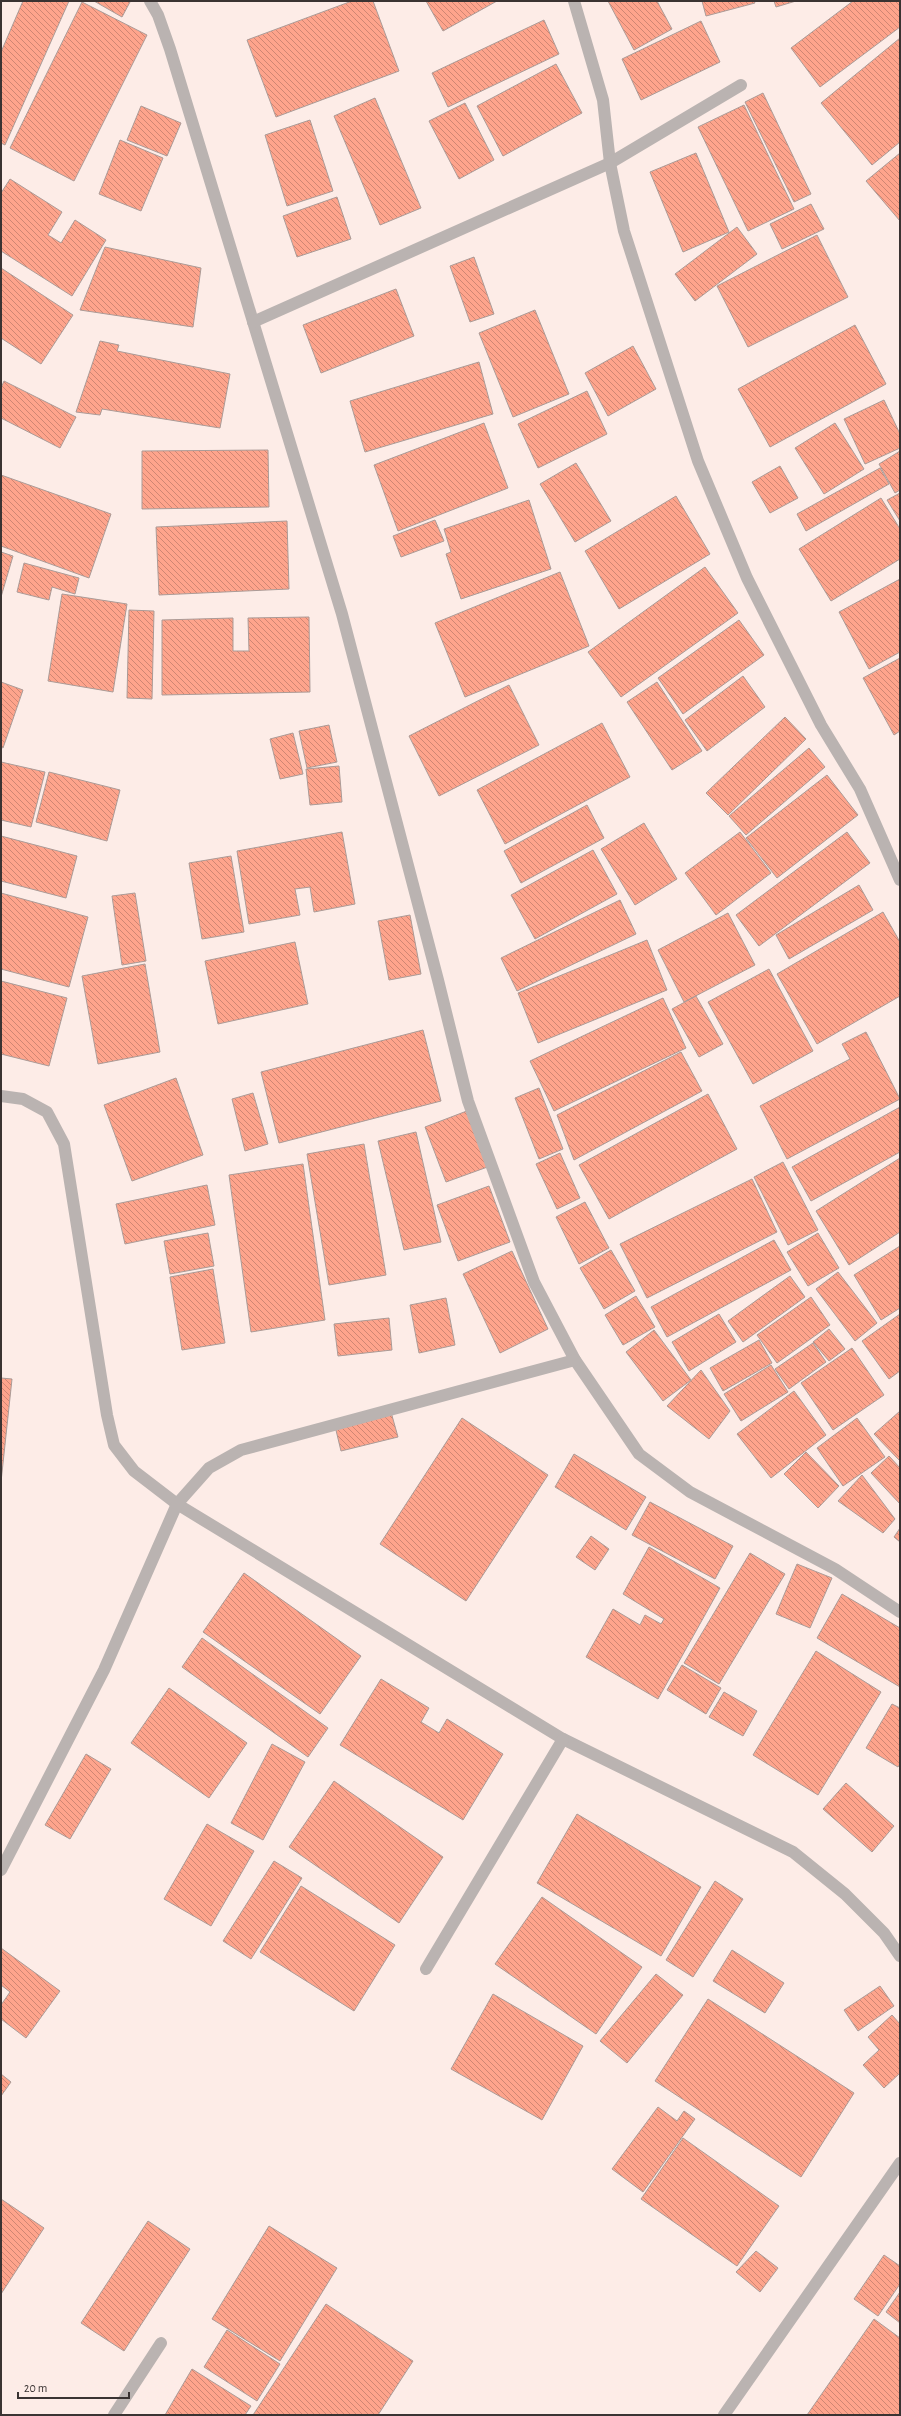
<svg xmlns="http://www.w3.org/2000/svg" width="901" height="2416" viewBox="0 0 901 2416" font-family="'Alegreya Sans',sans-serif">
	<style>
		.building { fill: url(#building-back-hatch); stroke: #ab9b97 }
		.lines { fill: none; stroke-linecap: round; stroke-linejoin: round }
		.lane { stroke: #bab3b1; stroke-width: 12 }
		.street { stroke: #bab3b1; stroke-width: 12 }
	</style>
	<defs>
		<pattern id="building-back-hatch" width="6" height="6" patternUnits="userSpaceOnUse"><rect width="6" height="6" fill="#fea48c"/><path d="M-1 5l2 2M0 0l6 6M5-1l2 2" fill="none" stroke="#cf8673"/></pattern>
	</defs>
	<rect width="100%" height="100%" fill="#fdece7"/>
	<g class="building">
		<polygon points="23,1 69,1 5,145 1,143 1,52"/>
		<polygon points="94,1 128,1 130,2 122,17"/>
		<polygon points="352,1 373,1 399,71 276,117 247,40"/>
		<polygon points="426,1 497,1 443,31"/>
		<polygon points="608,1 657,1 672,29 634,50"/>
		<polygon points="702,1 754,1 755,3 706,16"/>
		<polygon points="774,1 796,1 776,7"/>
		<polygon points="853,1 900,1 900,27 820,87 791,48"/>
		<polygon points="82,2 147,35 74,181 10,148"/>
		<polygon points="544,20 559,54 448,107 432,73"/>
		<polygon points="701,21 720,62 641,100 622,59"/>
		<polygon points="900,38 900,142 872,165 821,103"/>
		<polygon points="556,64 582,113 503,156 477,106"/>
		<polygon points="763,93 811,194 794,202 745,102"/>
		<polygon points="375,98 421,208 380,225 334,116"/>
		<polygon points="465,103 494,160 459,179 429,121"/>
		<polygon points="744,105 794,209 748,231 698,127"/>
		<polygon points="141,106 181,123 167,156 127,140"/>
		<polygon points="310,120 333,191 287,206 265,135"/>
		<polygon points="120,140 163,158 141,211 99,194"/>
		<polygon points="696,153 729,232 683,252 650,172"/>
		<polygon points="900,153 900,221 866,181"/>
		<polygon points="10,179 62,212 48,235 61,243 75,220 106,240 72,296 1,251 1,193"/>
		<polygon points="337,197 351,239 297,257 283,216"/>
		<polygon points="811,204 824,229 782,249 770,224"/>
		<polygon points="737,227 757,254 695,301 675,274"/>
		<polygon points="817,235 848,297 748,347 717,286"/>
		<polygon points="105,247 201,268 193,327 80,310"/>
		<polygon points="474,257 494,314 470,322 450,266"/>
		<polygon points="1,268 73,315 41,364 1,338"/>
		<polygon points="396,289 414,336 321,373 303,325"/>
		<polygon points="535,310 569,394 513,417 479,333"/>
		<polygon points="855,325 886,384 770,447 738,389"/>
		<polygon points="100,341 119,345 117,351 230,374 220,428 102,409 100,415 76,412"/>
		<polygon points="633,346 656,389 608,416 585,373"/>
		<polygon points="479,362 493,414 365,452 350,401"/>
		<polygon points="4,381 76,417 60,448 1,418 1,388"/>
		<polygon points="587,391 607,434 538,468 518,424"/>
		<polygon points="884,400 900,434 900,448 865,464 844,419"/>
		<polygon points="484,423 508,488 398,531 374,465"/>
		<polygon points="835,423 864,469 824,494 795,448"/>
		<polygon points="268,450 269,507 142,509 142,451"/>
		<polygon points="900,451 900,490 895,493 879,464"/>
		<polygon points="576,463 611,521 575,542 540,484"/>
		<polygon points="780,466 798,498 770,513 752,482"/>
		<polygon points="880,468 889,484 806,531 797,514"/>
		<polygon points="1,475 111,514 89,578 1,546"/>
		<polygon points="900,493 900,521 887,500"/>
		<polygon points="676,496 710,554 619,609 585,551"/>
		<polygon points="881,498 900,529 900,559 831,601 799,549"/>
		<polygon points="529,500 551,569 461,599 446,554 451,552 444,529"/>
		<polygon points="435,520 444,541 401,557 393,536"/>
		<polygon points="287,521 289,589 159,595 156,527"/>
		<polygon points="1,552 13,556 1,597"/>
		<polygon points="24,563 79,578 75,594 52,587 49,600 17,592"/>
		<polygon points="705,567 738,613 621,697 588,652"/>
		<polygon points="560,572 589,646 465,697 435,623"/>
		<polygon points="900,579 900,652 869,669 839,612"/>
		<polygon points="62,594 127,604 113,692 48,681"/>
		<polygon points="129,610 154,611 152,699 127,698"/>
		<polygon points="309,617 310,692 162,695 162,620 233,618 233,651 249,651 248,618"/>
		<polygon points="739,620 764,655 683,714 658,678"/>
		<polygon points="900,658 900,731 894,735 863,678"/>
		<polygon points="743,676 765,707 707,751 685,720"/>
		<polygon points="1,682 23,690 3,748 1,747"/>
		<polygon points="657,682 702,751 672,770 627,702"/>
		<polygon points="509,685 539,745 439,796 409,736"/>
		<polygon points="785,717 806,739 728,815 706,793"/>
		<polygon points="602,723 630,777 505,844 477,790"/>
		<polygon points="329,725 337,762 307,768 299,731"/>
		<polygon points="293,733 303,774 280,779 270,739"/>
		<polygon points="809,748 825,767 746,835 729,816"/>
		<polygon points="1,762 45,772 31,827 1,820"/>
		<polygon points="339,766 342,802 310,805 306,769"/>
		<polygon points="49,772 120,790 107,841 36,822"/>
		<polygon points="827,775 858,815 777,878 746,838"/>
		<polygon points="587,805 604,838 521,883 504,851"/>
		<polygon points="644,823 677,879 635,905 601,849"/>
		<polygon points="342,832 355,904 314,912 310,887 295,889 300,915 249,924 237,851"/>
		<polygon points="740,832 771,873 716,915 685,873"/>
		<polygon points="847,832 870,863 759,946 736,915"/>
		<polygon points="1,836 77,856 66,898 1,881"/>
		<polygon points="593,850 617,894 535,939 511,895"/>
		<polygon points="231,856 244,932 202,939 189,863"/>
		<polygon points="859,885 873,910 789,959 776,935"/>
		<polygon points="1,893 88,917 69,987 1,969"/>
		<polygon points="135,893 146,961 122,965 112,896"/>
		<polygon points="620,900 636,934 517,991 501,958"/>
		<polygon points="883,912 900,942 900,996 817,1044 777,974"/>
		<polygon points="728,913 755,965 684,1002 658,950"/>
		<polygon points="410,915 421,974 389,980 378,921"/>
		<polygon points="647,940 667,990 538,1043 518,993"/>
		<polygon points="295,942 308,1004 218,1024 205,961"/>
		<polygon points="145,964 160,1052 98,1064 82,976"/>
		<polygon points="769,969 813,1051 753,1084 708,1002"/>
		<polygon points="1,981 67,998 49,1066 1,1054"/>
		<polygon points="696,996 723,1044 699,1057 672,1009"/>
		<polygon points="663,998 686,1048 554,1111 530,1061"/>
		<polygon points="423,1030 441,1101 279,1143 261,1072"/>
		<polygon points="866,1032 900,1099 787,1159 760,1106 850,1059 842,1044"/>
		<polygon points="681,1052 702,1091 574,1160 557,1115"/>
		<polygon points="176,1078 203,1155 132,1181 104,1105"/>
		<polygon points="539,1088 563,1149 539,1159 515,1098"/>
		<polygon points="253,1093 268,1144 245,1151 232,1099"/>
		<polygon points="708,1094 737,1149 609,1219 579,1165"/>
		<polygon points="900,1107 900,1152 811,1201 792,1167"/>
		<polygon points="472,1109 493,1165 446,1182 425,1127"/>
		<polygon points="416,1132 441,1242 404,1250 378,1141"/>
		<polygon points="364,1144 386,1275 329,1285 307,1154"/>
		<polygon points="560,1153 580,1198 557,1209 536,1164"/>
		<polygon points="900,1158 900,1232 849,1265 816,1211"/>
		<polygon points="783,1162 818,1230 788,1245 754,1177"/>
		<polygon points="303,1164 325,1320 251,1332 229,1175"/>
		<polygon points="752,1179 777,1232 647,1298 620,1244"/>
		<polygon points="207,1185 215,1225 125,1244 116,1204"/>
		<polygon points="489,1186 510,1242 458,1261 437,1205"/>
		<polygon points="585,1202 609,1248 579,1264 556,1217"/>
		<polygon points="208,1233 214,1266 170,1274 164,1241"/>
		<polygon points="818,1233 839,1268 808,1286 787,1252"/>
		<polygon points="774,1240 791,1270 667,1337 651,1307"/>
		<polygon points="900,1246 900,1308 881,1320 854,1275"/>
		<polygon points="611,1250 635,1291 604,1309 580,1268"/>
		<polygon points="512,1251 548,1329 500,1353 463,1274"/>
		<polygon points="213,1269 225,1343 182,1350 170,1277"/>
		<polygon points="838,1272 877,1323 855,1341 816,1289"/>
		<polygon points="790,1276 805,1297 743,1342 728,1321"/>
		<polygon points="636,1296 655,1327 623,1345 605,1315"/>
		<polygon points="811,1297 830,1325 777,1363 757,1335"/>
		<polygon points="446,1298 455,1345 419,1353 410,1305"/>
		<polygon points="719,1314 736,1342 689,1371 672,1342"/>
		<polygon points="900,1314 900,1371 889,1379 862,1341"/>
		<polygon points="389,1318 392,1350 338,1356 334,1324"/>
		<polygon points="829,1329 845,1349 829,1361 813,1342"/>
		<polygon points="654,1330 691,1380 663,1401 626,1352"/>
		<polygon points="759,1340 772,1363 723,1391 710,1368"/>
		<polygon points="813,1343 826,1362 789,1389 775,1369"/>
		<polygon points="852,1348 884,1395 833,1430 801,1383"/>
		<polygon points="771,1365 788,1392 741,1421 724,1394"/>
		<polygon points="701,1370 730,1411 709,1439 667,1406"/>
		<polygon points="1,1378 12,1379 1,1482"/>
		<polygon points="794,1391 826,1435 771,1478 737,1434"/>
		<polygon points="900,1411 900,1461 874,1434"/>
		<polygon points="391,1412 398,1437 341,1451 335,1426"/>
		<polygon points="462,1418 548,1475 466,1601 380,1544"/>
		<polygon points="857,1418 885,1457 843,1486 817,1448"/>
		<polygon points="806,1452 839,1486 818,1508 784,1474"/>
		<polygon points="574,1454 646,1497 626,1530 555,1487"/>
		<polygon points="889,1456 900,1468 900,1504 871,1473"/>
		<polygon points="862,1475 895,1519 883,1533 838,1501"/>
		<polygon points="650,1502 733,1546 715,1579 632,1535"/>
		<polygon points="900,1528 900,1542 894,1537"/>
		<polygon points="591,1536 609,1549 595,1570 576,1557"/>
		<polygon points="649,1547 720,1588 658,1699 586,1657 613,1609 640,1625 645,1615 661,1624 664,1619 623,1594"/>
		<polygon points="750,1553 785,1574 719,1684 684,1663"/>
		<polygon points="797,1564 832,1578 810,1628 776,1614"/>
		<polygon points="244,1573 361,1656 320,1714 203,1632"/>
		<polygon points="842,1594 900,1628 900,1687 817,1638"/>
		<polygon points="202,1638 328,1728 308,1757 182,1667"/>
		<polygon points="816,1651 881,1692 818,1795 753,1755"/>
		<polygon points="682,1665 721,1688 706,1714 667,1690"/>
		<polygon points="381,1679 429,1708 421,1722 439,1733 447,1719 503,1754 463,1820 340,1745"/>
		<polygon points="169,1688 247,1743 209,1798 131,1743"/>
		<polygon points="724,1692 757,1711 743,1736 709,1717"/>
		<polygon points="892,1704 900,1708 900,1764 898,1767 866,1748"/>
		<polygon points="272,1744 305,1762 263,1840 231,1823"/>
		<polygon points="86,1754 111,1769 70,1839 45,1825"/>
		<polygon points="334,1781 443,1857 399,1923 289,1847"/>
		<polygon points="846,1783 894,1826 872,1852 823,1809"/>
		<polygon points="577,1814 701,1887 661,1956 537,1883"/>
		<polygon points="207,1824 254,1851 211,1926 164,1899"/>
		<polygon points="274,1861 302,1878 251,1959 223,1941"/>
		<polygon points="715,1881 743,1899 693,1977 666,1960"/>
		<polygon points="301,1886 395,1945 354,2011 260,1952"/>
		<polygon points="542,1897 642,1967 596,2034 495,1964"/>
		<polygon points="1,1948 60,1991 26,2038 1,2019 1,2005 10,1992 1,1985"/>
		<polygon points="732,1950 784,1983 765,2013 713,1981"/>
		<polygon points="656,1974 683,1995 627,2063 600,2041"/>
		<polygon points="880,1986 894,2006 858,2031 844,2010"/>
		<polygon points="493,1994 583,2046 542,2120 451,2069"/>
		<polygon points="708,1999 854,2093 801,2177 655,2081"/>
		<polygon points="892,2015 900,2024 900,2073 884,2088 863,2065 879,2050 868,2037"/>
		<polygon points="1,2074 11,2082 1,2096"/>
		<polygon points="658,2107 677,2121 684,2111 695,2119 643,2192 612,2169"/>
		<polygon points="683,2138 779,2206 737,2266 641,2199"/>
		<polygon points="1,2199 44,2228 1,2294"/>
		<polygon points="148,2221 190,2249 124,2351 81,2323"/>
		<polygon points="269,2226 337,2268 280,2361 212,2319"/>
		<polygon points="756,2251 778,2268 760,2292 736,2272"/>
		<polygon points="884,2255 900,2266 900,2284 878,2316 854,2299"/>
		<polygon points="900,2292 900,2323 886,2312"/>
		<polygon points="326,2304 413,2361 378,2415 253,2415"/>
		<polygon points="874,2319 900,2338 900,2415 807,2415"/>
		<polygon points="227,2330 280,2364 257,2401 204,2367"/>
		<polygon points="192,2369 251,2406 245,2415 165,2415"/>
	</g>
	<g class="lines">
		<polyline class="lane" points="114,2415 161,2343"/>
		<g class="street">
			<polyline points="150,1 158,15 170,49 342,614 438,980 468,1101 534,1282 575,1360 639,1454 690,1492 835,1569 900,1612"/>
			<polyline points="574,1 603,100 610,163 624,231 698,461 747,578 821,725 860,789 900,880"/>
			<polyline points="253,322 610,163 741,85"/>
			<polyline points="1,1096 23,1099 47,1112 64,1144 107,1415 114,1445 134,1471 177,1504 563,1739 793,1852 845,1894 884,1933 900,1956"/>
			<polyline points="1,1870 104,1670 177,1504 209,1468 241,1450 575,1360"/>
			<polyline points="426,1969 563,1739"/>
			<polyline points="724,2415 900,2163"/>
		</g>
	</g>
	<rect width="901" height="2416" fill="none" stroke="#3a3332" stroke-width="4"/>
	<path d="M18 2392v6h111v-6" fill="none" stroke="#3a3332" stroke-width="2"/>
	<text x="24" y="2392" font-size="12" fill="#3a3332" stroke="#fdece7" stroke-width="3" paint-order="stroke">20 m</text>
</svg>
